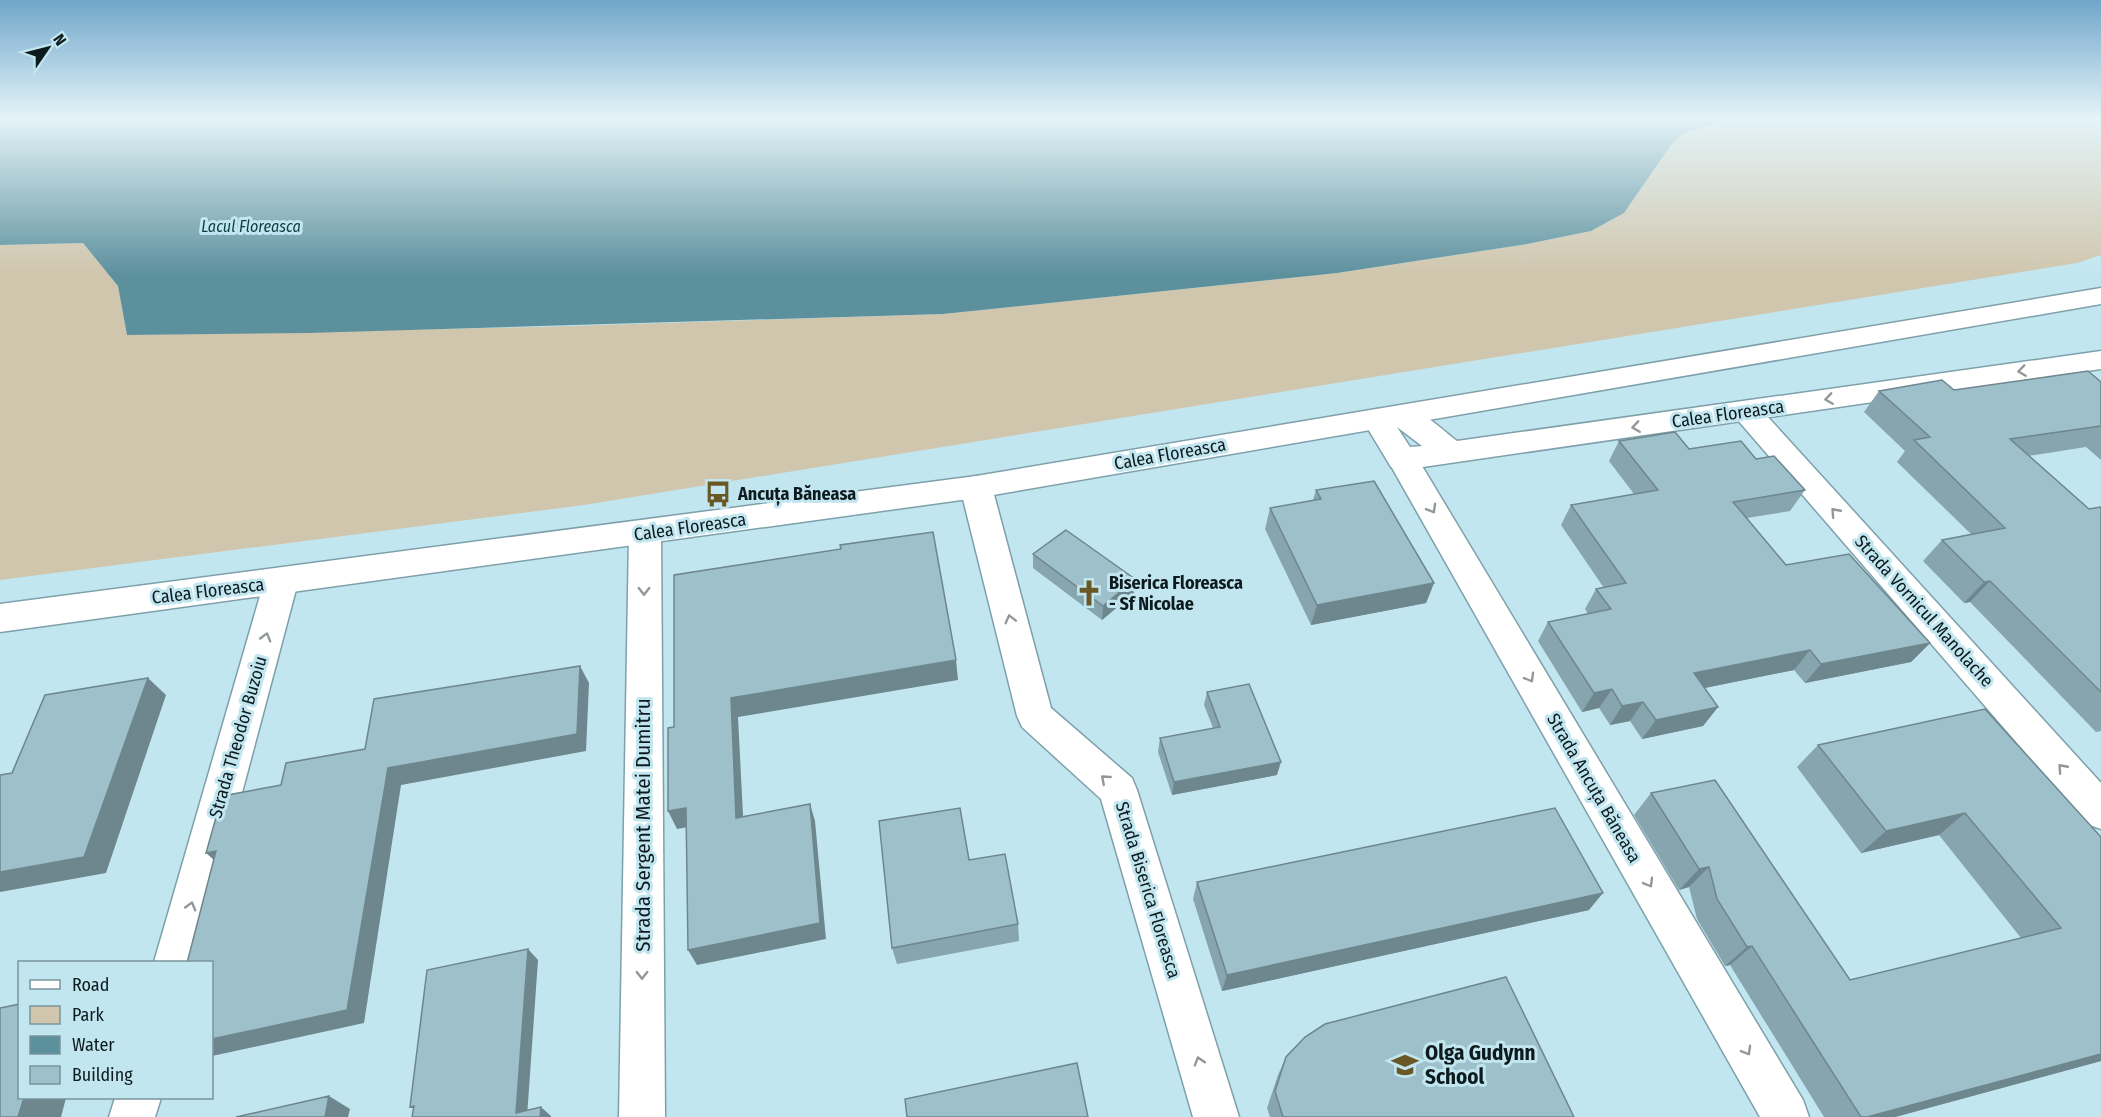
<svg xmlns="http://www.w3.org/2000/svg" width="2101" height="1117" font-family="'Fira Sans Condensed',sans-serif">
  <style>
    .green { fill: #d0c6ad }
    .water { fill: #5d909d }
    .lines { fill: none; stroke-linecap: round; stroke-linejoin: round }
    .minor-casing { stroke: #7ea0aa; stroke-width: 3 }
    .tertiary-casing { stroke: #7ea0aa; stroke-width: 3 }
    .secondary-casing { stroke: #7ea0aa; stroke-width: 3 }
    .minor { fill: #fff; fill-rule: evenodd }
    .tertiary { fill: #fff; fill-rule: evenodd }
    .secondary { fill: #fff; fill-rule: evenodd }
    .wall { fill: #87a5ae }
    .shaded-wall { fill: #6e868d }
    .building { fill: #9dc0ca; stroke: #6e868d; stroke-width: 1.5 }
    .oneway { stroke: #92989a }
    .labels { text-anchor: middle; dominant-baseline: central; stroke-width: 6; stroke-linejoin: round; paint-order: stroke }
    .far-water-label { font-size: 16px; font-style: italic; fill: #0c3c47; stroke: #c2e6f0 }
    .street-label { font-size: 18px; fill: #0d1b1e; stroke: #c2e6f0 }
    .poi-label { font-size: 18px; font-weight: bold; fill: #0d1b1e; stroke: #c2e6f0; text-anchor: start }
    .near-street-label { font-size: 21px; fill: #0d1b1e; stroke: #c2e6f0 }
    .near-poi-label { font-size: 21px; font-weight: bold; fill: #0d1b1e; stroke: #c2e6f0; text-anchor: start }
  </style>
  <rect width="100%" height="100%" fill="#c2e6f0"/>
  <path class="green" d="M1732,118H2101V255L2077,263L584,505L0,580V245L83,243L118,286L127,335L539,327L943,314L1337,273L1527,244L1591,231L1624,213L1671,145L1684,133Z"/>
  <path class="water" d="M0,118H1732L1684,133L1671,145L1624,213L1591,231L1527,244L1337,273L943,314L308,333L127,335L118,286L83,243L0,245Z"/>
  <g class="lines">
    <g class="minor-casing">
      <path id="minor" d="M1746,401L1756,404L2101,783V829L2087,824L1736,418L1731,411L1736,404Z
        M1402,448L1413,451L1803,1100L1809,1117H1760L1387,459L1391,451Z
        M976,476L987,479L992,487L1051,708L1132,778L1137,790L1239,1117H1193L1101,799L1022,727L1017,716L960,487L965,479Z
        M645,521L656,525L661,533L665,1117H619L629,533L634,525Z
        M281,569L293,573L298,582L197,962H154L264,582L269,573Z
        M115,1098H161L155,1117H109Z"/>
    </g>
    <g class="tertiary-casing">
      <path id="tertiary" d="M2101,351V369L1402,470L1391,467L1362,419L1367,412L1377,409L1388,413L1391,408C1415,401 1438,427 1457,441ZM1397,427L1422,446L1410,447Z"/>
    </g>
    <g class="secondary-casing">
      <path id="secondary" d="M2101,288V304L976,498L0,632V604L976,476Z"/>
    </g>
    <use href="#minor" class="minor"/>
    <use href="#tertiary" class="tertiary"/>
    <use href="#secondary" class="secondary"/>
  </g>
  <path class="wall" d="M2101,382V460L2086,447L2028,456L2089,509L2101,507V731L2096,732L1970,602L1964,603L1923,561L1942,540L1971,534L1897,462L1905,451L1864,412L1879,391L1954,390Z
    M1619,441L1689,449L1756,459L1805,490L1790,511L1747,518L1786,565L1930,643L1911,662L1805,683L1794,670L1704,688L1718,707L1703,726L1642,739L1630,721L1610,725L1599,708L1582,712L1538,641L1548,622L1588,614L1585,609L1596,589L1604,588L1561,525L1571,505L1634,494L1609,461Z
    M1316,490L1434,583L1426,603L1311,625L1265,529L1270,508L1313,500Z
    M1033,554L1135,579L1134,593L1102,620L1033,568Z
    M1207,692L1277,775L1172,795L1158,752L1160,738L1213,728L1204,705Z
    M1818,745L2101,837V1061L1895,1117H1824L1730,965L1725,966L1697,919L1689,887L1679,890L1634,815L1651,793L1850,980L2021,938L1939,835L1861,853L1797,767Z
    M969,860L1018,924L1019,941L897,964L892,948Z
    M1197,882L1589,910L1222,991L1193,899Z
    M1286,1057L1574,1117H1270L1267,1108L1278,1075Z"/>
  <path class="shaded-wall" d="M1135,579L1134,593L1102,620L1103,606Z
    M1990,581L1970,602L1964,603L1984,582Z
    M1434,583L1426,603L1311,625L1317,605Z
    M1930,643L1911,662L1805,683L1821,664Z
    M1810,650L1794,670L1680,693L1694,673Z
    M956,660L958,680L738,717L744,835L736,818L731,698Z
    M580,666L589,683L586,751L401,785L364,1023L212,1056V1039L388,768Z
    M148,678L166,695L106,873L0,892V872Z
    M1612,689L1599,708L1582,712L1594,693Z
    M1643,702L1630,721L1610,725L1622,706Z
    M1718,707L1703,726L1642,739L1656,720Z
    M1281,762L1277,775L1172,795L1174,782Z
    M810,804L815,821L826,939L697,965L688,950Z
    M686,808L694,826L677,829L668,811Z
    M1965,813L1939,835L1861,853L1886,831Z
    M216,851L224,869L206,853Z
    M1709,867L1689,887L1679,890L1699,869Z
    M1603,893L1589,910L1222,991L1227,975Z
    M1752,946L1730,965L1725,966L1747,947Z
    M528,949L538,960L527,1117L516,1113Z
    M2101,1054V1061L1895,1117H1867Z
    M329,1096L350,1109L348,1117H325Z
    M24,1098H66L61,1117H18Z
    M541,1107L551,1116V1117H540Z"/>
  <path class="building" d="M2088,371L2101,382V426L2010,439L2089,509L2101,507V692L1990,581L1984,582L1942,540L2005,528L1914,440L1930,437L1879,391L1942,380L1954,390Z
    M1675,432L1689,449L1741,441L1756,459L1774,456L1805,490L1733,502L1786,565L1849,554L1930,643L1821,664L1810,650L1694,673L1718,707L1656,720L1643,702L1622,706L1612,689L1594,693L1548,622L1611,609L1596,589L1626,583L1571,505L1658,490L1619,441Z
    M1374,481L1434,583L1317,605L1270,508L1321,499L1316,490Z
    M1066,530L1135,579L1103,606L1033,554Z
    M933,532L956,660L731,698L736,818L810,804L820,923L688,950L686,808L668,811V728L674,727V575L841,549L840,545Z
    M580,666L577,734L388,768L347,1010L212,1039V963H187L216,851L206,853L222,796L281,785L286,763L365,749L374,699Z
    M148,678L84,857L0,872V775L12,773L45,695Z
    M1249,684L1281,762L1174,782L1160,738L1220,727L1207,692Z
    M1985,709L2101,837V1054L1867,1117H1861L1752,946L1747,947L1717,899L1709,867L1699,869L1651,793L1715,780L1850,980L2061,928L1965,813L1886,831L1818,745Z
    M960,808L969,860L1005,854L1018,924L892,948L879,821Z
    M1555,808L1603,893L1227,975L1197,882Z
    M528,949L516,1113L541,1107L540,1117H412L414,1106L410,1107L427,970Z
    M1506,977L1574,1117H1283L1275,1091L1286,1057L1305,1037L1325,1024Z
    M20,1004V1098H24L18,1117H0V1008Z
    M1077,1063L1088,1117H907L905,1099Z
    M329,1096L325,1117H236Z"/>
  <defs><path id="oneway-chevron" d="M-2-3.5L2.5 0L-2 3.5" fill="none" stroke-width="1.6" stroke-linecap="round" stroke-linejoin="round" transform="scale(1.5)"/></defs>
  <g class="oneway">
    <use href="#oneway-chevron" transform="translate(2022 371) rotate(172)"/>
    <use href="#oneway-chevron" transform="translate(1829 399) rotate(172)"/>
    <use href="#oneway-chevron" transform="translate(1636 427) rotate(172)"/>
    <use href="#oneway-chevron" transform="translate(1432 509) rotate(60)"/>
    <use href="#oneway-chevron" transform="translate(1835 512) rotate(-132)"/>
    <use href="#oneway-chevron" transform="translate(644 591) rotate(90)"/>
    <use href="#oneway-chevron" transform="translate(1010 619) rotate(-104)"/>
    <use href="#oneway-chevron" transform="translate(266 637) rotate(-74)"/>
    <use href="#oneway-chevron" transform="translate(1530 678) rotate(60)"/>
    <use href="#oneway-chevron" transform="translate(2062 768) rotate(-132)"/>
    <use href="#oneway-chevron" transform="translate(1105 779) rotate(-139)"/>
    <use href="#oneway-chevron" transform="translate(1649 883) rotate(60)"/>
    <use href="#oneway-chevron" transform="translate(191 906) rotate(-74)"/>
    <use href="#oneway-chevron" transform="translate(642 975) rotate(90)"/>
    <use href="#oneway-chevron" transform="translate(1747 1051) rotate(60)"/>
    <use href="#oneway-chevron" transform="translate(1199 1061) rotate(-107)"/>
  </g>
  <linearGradient id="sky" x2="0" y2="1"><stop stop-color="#70a6ca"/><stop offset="0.43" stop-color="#e4f4f8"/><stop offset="1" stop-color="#e4f4f8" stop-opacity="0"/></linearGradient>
  <rect width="2101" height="275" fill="url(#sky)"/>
  <defs>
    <g id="bus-bare" transform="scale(2.07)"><path d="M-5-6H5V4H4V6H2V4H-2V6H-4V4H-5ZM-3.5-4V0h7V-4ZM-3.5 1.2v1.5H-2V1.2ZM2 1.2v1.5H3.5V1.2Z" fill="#695725" stroke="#c2e6f0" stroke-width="2.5" paint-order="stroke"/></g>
    <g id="church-bare" transform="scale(2.07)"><path d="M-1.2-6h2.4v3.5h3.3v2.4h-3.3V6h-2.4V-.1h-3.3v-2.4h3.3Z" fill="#695725" stroke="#c2e6f0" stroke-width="2.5" paint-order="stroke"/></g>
    <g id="school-bare" transform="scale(2.07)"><path d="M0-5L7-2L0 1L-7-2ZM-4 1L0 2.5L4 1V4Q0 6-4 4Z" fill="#695725" stroke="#c2e6f0" stroke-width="2.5" paint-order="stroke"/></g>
  </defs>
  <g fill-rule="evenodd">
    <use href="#bus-bare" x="718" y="494"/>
    <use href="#church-bare" x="1089" y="593"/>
    <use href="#school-bare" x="1405" y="1065"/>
  </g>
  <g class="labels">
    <g class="far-water-label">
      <text x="251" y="226">Lacul Floreasca</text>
    </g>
    <g class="street-label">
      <text transform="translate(1728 414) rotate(-8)">Calea Floreasca</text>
      <text transform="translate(1170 454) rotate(-10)">Calea Floreasca</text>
      <text transform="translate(690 527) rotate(-8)">Calea Floreasca</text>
      <text transform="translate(208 591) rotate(-7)">Calea Floreasca</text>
      <text transform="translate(1924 611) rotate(48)">Strada Vornicul Manolache</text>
      <text transform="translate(238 737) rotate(-74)">Strada Theodor Buzoiu</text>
      <text transform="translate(1594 788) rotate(60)">Strada Ancuța Băneasa</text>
      <text transform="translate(1148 890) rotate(73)">Strada Biserica Floreasca</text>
    </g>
    <g class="poi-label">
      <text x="738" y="494">Ancuța Băneasa</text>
      <text x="1109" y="583">Biserica Floreasca<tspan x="1109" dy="21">- Sf Nicolae</tspan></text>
    </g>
    <g class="near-street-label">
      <text transform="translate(643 825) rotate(-90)">Strada Sergent Matei Dumitru</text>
    </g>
    <g class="near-poi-label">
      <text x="1425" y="1053">Olga Gudynn<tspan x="1425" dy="24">School</tspan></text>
    </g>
  </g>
  <rect x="18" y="961" width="195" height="138" fill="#c2e6f0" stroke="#7a959c" stroke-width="1.5"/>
  <rect x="30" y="980" width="30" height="9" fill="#ffffff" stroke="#7a959c" stroke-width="1.5"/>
  <text x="72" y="991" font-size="18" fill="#0d1b1e">Road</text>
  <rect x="30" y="1006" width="30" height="18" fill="#d0c6ad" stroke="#7a959c" stroke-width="1.5"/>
  <text x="72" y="1021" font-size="18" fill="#0d1b1e">Park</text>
  <rect x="30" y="1036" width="30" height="18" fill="#5d909d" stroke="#7a959c" stroke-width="1.5"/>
  <text x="72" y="1051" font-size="18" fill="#0d1b1e">Water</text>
  <rect x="30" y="1066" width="30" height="18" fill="#9dc0ca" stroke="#7a959c" stroke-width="1.5"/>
  <text x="72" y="1081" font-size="18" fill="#0d1b1e">Building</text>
  <g transform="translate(48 48) rotate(55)" stroke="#c2e6f0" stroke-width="4.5" paint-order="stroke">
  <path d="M0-4.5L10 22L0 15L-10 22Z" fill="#0d1b1e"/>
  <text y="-9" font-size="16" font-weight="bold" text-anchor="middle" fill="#0d1b1e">N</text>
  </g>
</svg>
